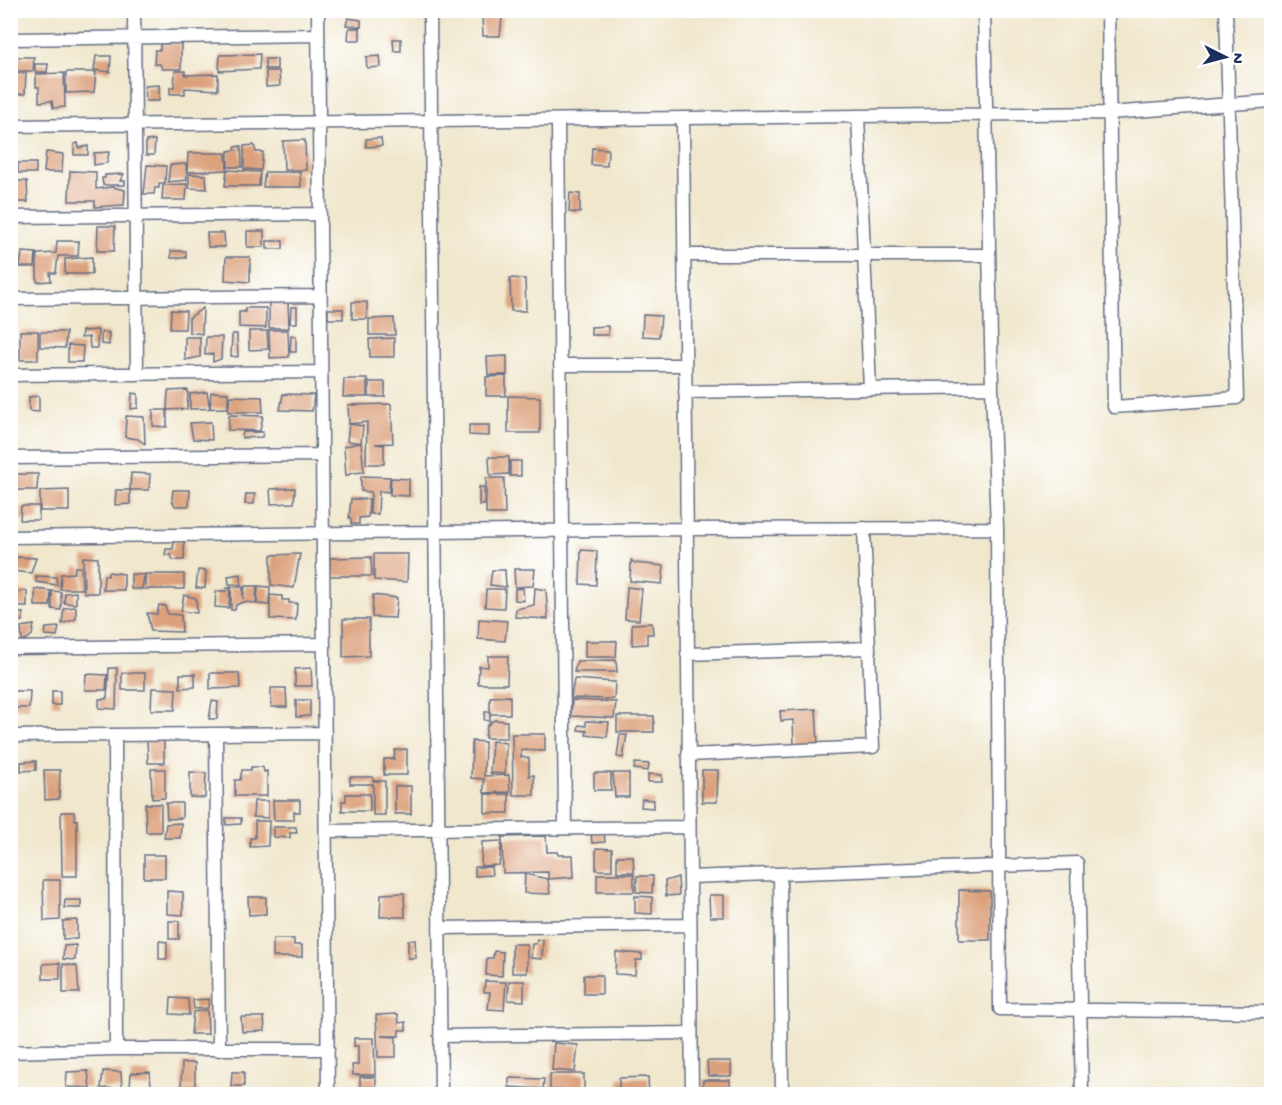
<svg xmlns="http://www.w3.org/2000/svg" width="1282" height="1105" font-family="'Gochi Hand',sans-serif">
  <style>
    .building { fill: #dca07c }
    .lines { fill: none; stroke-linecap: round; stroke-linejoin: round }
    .street-casing { stroke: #666f85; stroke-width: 15 }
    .street { stroke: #fff; stroke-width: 12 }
  </style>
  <rect width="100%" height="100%" fill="#fff"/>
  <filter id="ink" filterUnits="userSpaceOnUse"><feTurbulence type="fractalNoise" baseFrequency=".0167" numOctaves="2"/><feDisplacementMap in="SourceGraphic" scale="12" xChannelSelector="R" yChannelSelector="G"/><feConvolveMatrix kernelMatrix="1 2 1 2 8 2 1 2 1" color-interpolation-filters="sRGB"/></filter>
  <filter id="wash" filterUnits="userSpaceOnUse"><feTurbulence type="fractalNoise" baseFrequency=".008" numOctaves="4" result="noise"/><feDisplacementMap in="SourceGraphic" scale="24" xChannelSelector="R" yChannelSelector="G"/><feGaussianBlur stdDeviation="1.35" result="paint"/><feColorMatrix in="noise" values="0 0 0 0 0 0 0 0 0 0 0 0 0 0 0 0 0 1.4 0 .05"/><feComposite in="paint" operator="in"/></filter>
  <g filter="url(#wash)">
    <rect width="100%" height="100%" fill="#f0e7cd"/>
    <g id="blocks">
      <path class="building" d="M482,17H502L500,36H483Z
        M348,18L361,20V27L346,25Z
        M349,28H360V40H348Z
        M393,39H401V51H394Z
        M181,43V69H162L160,64H154L155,50H160V44Z
        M260,54L259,69L219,71L220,55Z
        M96,56H111L110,72L94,70Z
        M380,56L381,67L367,68L366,57Z
        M16,57H34L33,71H15Z
        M265,59H277V69H265Z
        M35,64H48L47,72H35Z
        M175,71H185V75L218,74V90L185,88V94H170V87H174Z
        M266,71H279L280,86L266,87Z
        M66,72H96L94,92L66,93Z
        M10,73H26L25,94H16L17,99H10Z
        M64,73L65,107L53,108L52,101L39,102V87H36V74Z
        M159,85V101H146L145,86Z
        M381,138L382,146L366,147V139Z
        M155,140L154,155H146V141Z
        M305,140L306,170H284L283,141Z
        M78,143L79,148L88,146V155H74V144Z
        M254,145L256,152H263L261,170L244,169V146Z
        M241,146L242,167H228V151L235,150V147Z
        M592,148L608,149L607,166L591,165Z
        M46,152L63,154L62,172H44Z
        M109,152L107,163L94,165V153Z
        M188,153H226L227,170L187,172Z
        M18,163H36V173H18Z
        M186,164L187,180L168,182L170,165Z
        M147,165L166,166L165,183H159V188H155L154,194H144Z
        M227,170L260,172L259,186H225Z
        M70,171L96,172V189L112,187L125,190L124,205L95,207V201H69Z
        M265,172H300L301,187H263Z
        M124,174L120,181H125V185H103L102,178H105V175Z
        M189,174L206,175L207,189L189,188Z
        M10,181H27L28,202H10Z
        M187,184L186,200H162L163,185Z
        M570,193L580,194V213L569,212Z
        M98,226H115L114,251H97Z
        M247,231H264V247H247Z
        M207,233H224L225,247H208Z
        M57,241H79L78,256H58L56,273H50L51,281L37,282V254L56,253Z
        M267,241H283V249H267Z
        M171,251H186V258H171Z
        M22,252L36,253L35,267H20Z
        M92,257V274H65V259Z
        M226,257H250V282L225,280Z
        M510,278L525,279L526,311H511Z
        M269,301H288L289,328H269Z
        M352,302H367V319H352Z
        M291,307H297V323H290Z
        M203,308L202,334L189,332V318Z
        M245,308H266V328L239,327V312H245Z
        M328,309H343V319H328Z
        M171,310L186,311L185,329H170Z
        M643,315L661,316L659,337L642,336Z
        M394,318L395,335H369V319Z
        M608,326V335H591V327Z
        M98,330L97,348H90L89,337L81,338L82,331Z
        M269,330H288L289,357L270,358Z
        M20,331H38V360H20Z
        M249,331H267L268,349L249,350Z
        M40,332H66L65,348L40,347Z
        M101,332L109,333V345L101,344Z
        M232,334H237L238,357L231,356Z
        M291,335L296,336V352H290Z
        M185,337H200V357L185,360Z
        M206,337H222L221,359L213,362V354L205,355Z
        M394,338V357H370L369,339Z
        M68,345L83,346L82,362H68Z
        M507,356V375H488L487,357Z
        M506,376V396H486V377Z
        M344,379H367V397H343Z
        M369,382H385V397H369Z
        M188,390L187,409L167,410V427L153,426V410H167L168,391Z
        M207,392L210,408L211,392L228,393V408L190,409V394Z
        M132,393L138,394V408L131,409Z
        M283,394L314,395L312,411L280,410Z
        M39,396V412L29,411V397Z
        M230,396L262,397L263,412H228Z
        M508,396L540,397V433H508Z
        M391,404L393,443L375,444L384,445V464H366L367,422L349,424L348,405Z
        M229,415L263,416L260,431L228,430Z
        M126,416L144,417L145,444L138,439L125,437Z
        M211,422L212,440L193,439L190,423Z
        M349,424L363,426L361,443L347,441Z
        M469,425H489V436L469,435Z
        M243,432H263L262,437L242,438Z
        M361,443L364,472L352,473L346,476L344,446Z
        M489,457H509V474L490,475Z
        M510,461H521V476H510Z
        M131,473L150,474L149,490H130V504L115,505L116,490H130Z
        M11,474H38L37,490H11Z
        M361,476L390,477L389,492L379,491L378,514H370L371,492L361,491Z
        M391,478L409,479V496L390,495Z
        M486,478H504L505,514H486Z
        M479,487H484V505H479Z
        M295,488L294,503L271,504L270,489Z
        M69,490V511H40V491Z
        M173,490H190L189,506H175L172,500Z
        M246,494H255L254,504H245Z
        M351,499H369L368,517L359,518V524H351V518H349Z
        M21,506H39V520H20Z
        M174,541H184V560H173L171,555H165L166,549H173Z
        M581,550L597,551L596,585L580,584Z
        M300,554L294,588L271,585V555Z
        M374,554H408L407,582L374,580Z
        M16,557L36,558L31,573L10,571V566Z
        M83,557L98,558V593H84Z
        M371,557L372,576H329L330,558Z
        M631,560L635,563L664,566L662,584L630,581Z
        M75,567H81L82,589H60L61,574L74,573Z
        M514,569H535L533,586L515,587Z
        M198,570L206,571L205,588H196Z
        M492,570H505L506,587L490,585Z
        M108,572L124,574V590H103L104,575L108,576Z
        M131,574L144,575L142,589H131Z
        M145,574H184V589H145Z
        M241,574V585L229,584L228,576Z
        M36,576L56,577L57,585L36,582Z
        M245,586H257L256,603L243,602L236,605L235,610H231V587H243V599Z
        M258,586L270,587L269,605L257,604Z
        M627,587L642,589L639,620L625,619Z
        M227,588H230L229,608L215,607L216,591H226Z
        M523,588L524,601L515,600V589Z
        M535,588L546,590L548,619L515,617L516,609L534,605Z
        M35,589L51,591L50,606H35Z
        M486,589H505L504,608L485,607Z
        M27,591V607H10L11,592Z
        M52,591L61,592V610L52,609Z
        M76,592V604L64,603L65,593Z
        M184,595L196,598L197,613L181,611Z
        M270,595L282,596V600H289V603H297L296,620L270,619Z
        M373,595L397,598L395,618L372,617Z
        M159,605L165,606L168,614L181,615L182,632L151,631L147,613L157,614Z
        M76,607V619L62,624L64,608Z
        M10,612L23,613V621L10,620Z
        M343,619H369V656L343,657Z
        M479,619L507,621L505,641L478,639Z
        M652,623L653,634H647V644L632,645V624Z
        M34,625L32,635L22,643L21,627Z
        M59,627L57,636L45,635L46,628Z
        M585,641H617L616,657H585Z
        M488,656H508L507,684H478L479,666L488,667Z
        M616,660L617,672H574L577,661Z
        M109,668H117L116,709L99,708V699H107Z
        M311,668L312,686H295V669Z
        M122,673H145V690H122Z
        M210,673H239L240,688L210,689Z
        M86,674L107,675L106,690H85Z
        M180,674H195V687L180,688Z
        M574,679L615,682L614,699L571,698Z
        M152,688L176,689L175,710H151Z
        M271,688H286L287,707H271Z
        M11,691H30L29,708H11Z
        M52,691H60V705H52Z
        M510,696V714H490V721L484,720L485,712H490V697Z
        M296,700H310V716L296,717Z
        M572,700L616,702L614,718L571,716Z
        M212,701L218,702L217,719H209Z
        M816,709L818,744L794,746L793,720L781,721L780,711Z
        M617,716H654V732H617Z
        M494,720L507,721V738H485L487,726Z
        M586,721L609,722L607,737L586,735L587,731L578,730L579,725L586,726Z
        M512,734H545V751L521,750V757L529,758V776L534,775V795H513Z
        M620,735H627L623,758L617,757Z
        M147,739H164V763H148Z
        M472,741L485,742L484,776L509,775L510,792L484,793V779L471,778Z
        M492,741L506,743L505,774L490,773Z
        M407,749V775H384V759H394L395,750Z
        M36,761V770L21,771V762Z
        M635,763L649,764L648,771L634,769Z
        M251,767H263L264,772L267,771V796H235V780H240L242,770H251Z
        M151,769H165V798L152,799Z
        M44,770H60L59,799L45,800Z
        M702,770H718L717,802H702Z
        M190,772L206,773L205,798L190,797Z
        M594,773H611V790H594Z
        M613,773H629V797H615Z
        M648,774L662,775V782H648Z
        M350,777H373V781H385V815H373V784H350Z
        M395,786H411V814H395Z
        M346,794H370V811H342V801H346Z
        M485,794H509V813H485Z
        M642,799L654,800L653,808L641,807Z
        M273,800H300V812H294V820H274Z
        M254,801H268V818L253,817Z
        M166,803H182V818L167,819Z
        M145,804H161V832H146Z
        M61,812H74L75,820H77V876H62Z
        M226,818H241V824L226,825Z
        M255,821H269L268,846L250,847V838H255Z
        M181,823L180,838H164L166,824Z
        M273,827H296L297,833H290V838L273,837Z
        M591,832H604L605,842L592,843Z
        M546,836L547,852H557L558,855H573L574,877L548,879V872L503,873L502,837Z
        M502,841L499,865L481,866L482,842Z
        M596,848L612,849V870H596Z
        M144,855H165V878H144Z
        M617,856H633L634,872H617Z
        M475,867H491L492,875L475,876Z
        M525,874L548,879L550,894L524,893Z
        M597,874H634V892H597Z
        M637,876H653L652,893L636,892Z
        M678,877L679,895L666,896L665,881Z
        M43,880H60V920L44,921Z
        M959,890L990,891V940H959Z
        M167,891L183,892V915L167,914Z
        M404,893L405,917H380L381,894Z
        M709,895H724V917H710Z
        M635,896L652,897V914L635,913Z
        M248,897H266V914L249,915Z
        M65,900H81V908H64Z
        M77,920V939H63V921Z
        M169,921H179V939H169Z
        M273,939H294V945H302V957H273Z
        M408,940H415L416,958H408Z
        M537,940H543L542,959L531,958L532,944H536Z
        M159,941L167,942V959H159Z
        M512,944H527V973H512Z
        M76,945L75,960L63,959L64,946Z
        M494,951L503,952L502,976L486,975L487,958H493Z
        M616,952L642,954V960H636L635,975L615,974Z
        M60,963V979H43V964Z
        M63,964L77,966L79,993H63Z
        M584,975H602V994H584Z
        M485,981L506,982L504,1010L488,1009L490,992H484Z
        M509,981H524V1001L508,1000Z
        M171,998L188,999L189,1015L170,1014Z
        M209,999L208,1008L194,1009L193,1000Z
        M207,1010L208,1034H191L193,1012Z
        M398,1014L399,1023L406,1022V1030H399V1036H381L396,1037V1057H378L376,1015Z
        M241,1017H264L265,1031L242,1032Z
        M354,1038H374L375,1075H353L352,1065H358V1046H354Z
        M554,1043L578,1045L575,1072L552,1070Z
        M707,1061H731V1076H708Z
        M182,1063H195V1087H181Z
        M88,1071L90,1088L66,1087L67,1072Z
        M103,1071L121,1072L122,1089L101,1088Z
        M150,1072L151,1088L130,1087L131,1073Z
        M232,1072H244V1086H231Z
        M550,1074H584V1090H550Z
        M360,1077H376V1087H360Z
        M648,1077L649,1094H619V1078Z
        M509,1078L544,1079L543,1089L509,1087Z
        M703,1080H730V1094H703Z
        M198,1088V1094H183L182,1089Z"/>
    </g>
  </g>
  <g filter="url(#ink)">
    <use href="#blocks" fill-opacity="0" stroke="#666f85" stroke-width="1.5"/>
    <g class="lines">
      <g class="street-casing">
        <path id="street" d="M134,10L137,374
          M318,10L328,1094
          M430,10L441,1094
          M984,10L992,387L997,528L1000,1009L1272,1012
          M1108,10L1114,407L1237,398L1226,10
          M10,39L318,35
          M858,116L870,389
          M683,118L692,1094
          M558,120L565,828
          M10,126L1109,113L1272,101
          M10,217L319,214
          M684,255H989
          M10,299L320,296
          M560,365H685
          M10,375L321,372
          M685,392L992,387
          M10,458L322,455
          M10,537L686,529L997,528
          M10,648L324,644
          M687,654L869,648
          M216,734L219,1050
          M115,735L116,1049
          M10,736L325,733
          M688,755L873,747L864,528
          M326,831L689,827
          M780,874L782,1094
          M690,877L1077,863L1082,1094
          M439,928L690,925
          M440,1036L691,1033
          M10,1052L116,1049H328"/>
      </g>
      <use href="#street" class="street"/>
    </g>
  </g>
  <rect width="1282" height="1105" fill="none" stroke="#fff" stroke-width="36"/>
  <g transform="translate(1225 57) rotate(96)" stroke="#ffffff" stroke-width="4.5" paint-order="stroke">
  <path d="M0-4.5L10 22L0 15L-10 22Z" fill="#1b2f5e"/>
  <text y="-9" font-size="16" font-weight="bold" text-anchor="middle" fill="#1b2f5e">N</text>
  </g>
</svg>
